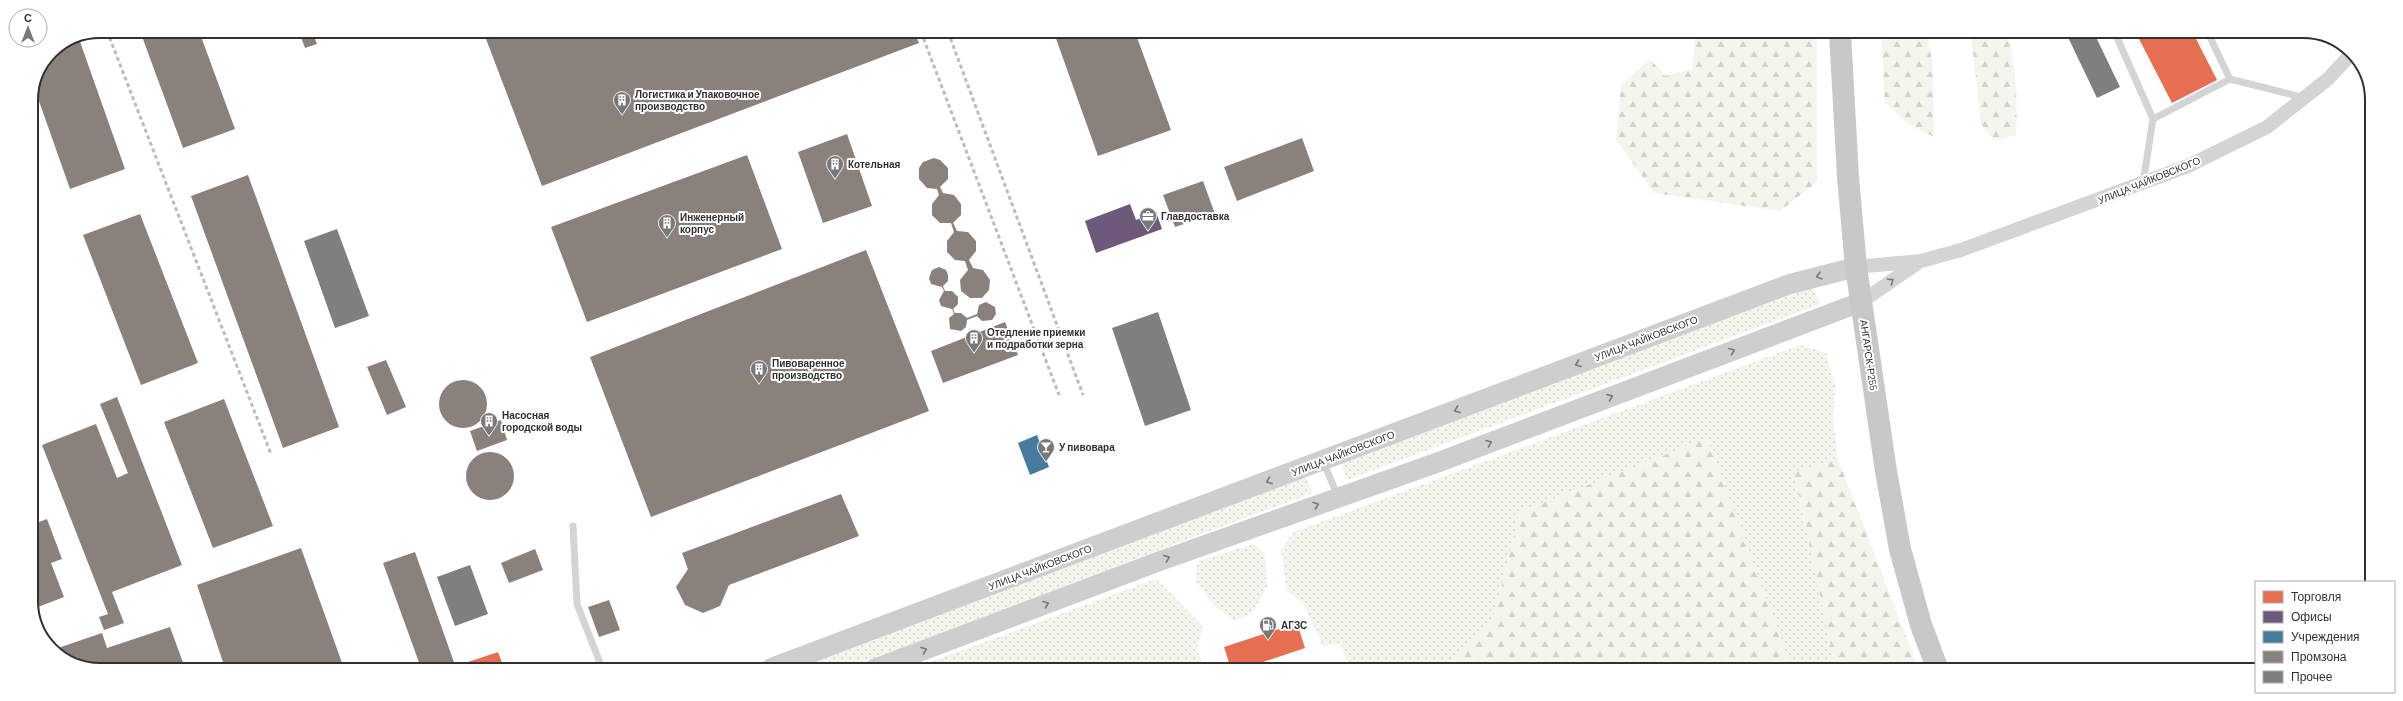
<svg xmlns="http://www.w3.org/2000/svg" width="2403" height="701" font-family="Barlow,sans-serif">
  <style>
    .grass { fill: url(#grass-dots) }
    .forest { fill: url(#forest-firs) }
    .shops { fill: #e76f51 }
    .offices { fill: #6d597a }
    .public { fill: #457b9d }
    .industry { fill: #8a817c }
    .building { fill: #7f7f7f }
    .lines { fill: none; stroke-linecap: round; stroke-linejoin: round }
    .service { stroke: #d4d4d4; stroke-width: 7 }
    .minor { stroke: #d4d4d4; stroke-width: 14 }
    .secondary { stroke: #cecece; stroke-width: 20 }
    .primary { stroke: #c8c8c8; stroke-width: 22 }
    .rail { stroke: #bcbcbc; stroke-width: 3; stroke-dasharray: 4 3; stroke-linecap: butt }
    .oneway { stroke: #777 }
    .oneway2 { stroke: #7a7a7a }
    .labels { text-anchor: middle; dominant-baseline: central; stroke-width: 4; stroke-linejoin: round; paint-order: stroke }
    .poi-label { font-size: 10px; font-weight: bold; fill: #303030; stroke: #fff; text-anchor: start }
    .street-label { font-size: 10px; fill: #303030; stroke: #fff }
    .rim { fill: none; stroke: #303030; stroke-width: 2 }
  </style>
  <defs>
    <pattern id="grass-dots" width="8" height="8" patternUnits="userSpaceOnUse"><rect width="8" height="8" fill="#f2f6ec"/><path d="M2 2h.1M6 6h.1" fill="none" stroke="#d0d3cb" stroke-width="1.8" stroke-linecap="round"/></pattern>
    <pattern id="forest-firs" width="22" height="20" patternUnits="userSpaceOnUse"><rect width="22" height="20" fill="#f2f6ec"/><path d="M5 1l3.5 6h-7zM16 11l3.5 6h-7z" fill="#d0d3cb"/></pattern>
  </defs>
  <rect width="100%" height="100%" fill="#fff"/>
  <path class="grass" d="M1812,287L1820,304L1347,480L1341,462Z
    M1800,345L1826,353L1835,386L1833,422L1838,459L1794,473L1836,670L1792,669L1707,438L1520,512L1493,620L1445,669H1351L1341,644L1323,646L1303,603L1287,591L1281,550L1294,532Z
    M1305,476L1313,493L1188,539L851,668H792Z
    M1254,544L1265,554L1267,587L1252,613L1235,621L1215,606L1195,580L1198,561Z
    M1156,579L1203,627L1197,650L1205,669H911Z"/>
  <path class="forest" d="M1696,33H1817V182L1780,211L1654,193L1616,139L1621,85L1650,59L1665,76L1692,69Z
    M1881,33H1927L1933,67L1934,137L1907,123L1885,102Z
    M1971,33H2007C2016,67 2018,100 2016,135L1994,141L1981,124Z
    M1707,438L1792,669H1445L1493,620L1520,512Z
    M1838,459L1919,670H1836L1794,472Z"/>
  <path class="shops" d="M2136,33H2193L2217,80L2172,103Z
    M1297,623L1305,648L1242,669H1231L1224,647Z
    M498,652L504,668H467L465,663Z"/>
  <path class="offices" d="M1130,204L1136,220L1156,212L1162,229L1096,253L1085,221Z"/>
  <path class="public" d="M1037,435L1049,467L1030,475L1018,443Z"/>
  <path class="industry" d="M140,31H199L235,129L183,148Z
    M303,31H312L317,44L305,48L299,32Z
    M483,31L914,32L919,43L542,186Z
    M1057,32H1135L1171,130L1098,156L1054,33Z
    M74,36H78L125,169L70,189L34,87L36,74L52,51Z
    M847,134L872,206L823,223L798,152Z
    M1302,138L1314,171L1237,201L1224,167Z
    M747,155L782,249L587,322L551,227Z
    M934,158L940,160L948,168V179L940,187L943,193L954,195L961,204V215L953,223L957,231L968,232L976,241V251L969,260L973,268L983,270L990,280L989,290L982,298H970L961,291L960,280L968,270L965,261L955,260L947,252V241L954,232L951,223H940L932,215V204L939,195L937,189L927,188L919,179V168L923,162Z
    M248,175L339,427L283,448L191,196Z
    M1203,181L1215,214L1175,227L1163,195Z
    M140,214L198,363L141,385L83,235Z
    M866,250L929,411L651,517L590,357Z
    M939,267L946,270L948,275V281L943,286L945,291H952L958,297V304L953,309L955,313H961L967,318L977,314L979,305L986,302L995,307L996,314L992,320L982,321L977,316L967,320L966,327L961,331L950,329L949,318L954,314L952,309L941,306L939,300L944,291L942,287L931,284L929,278L932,270Z
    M1005,322L1018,355L943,383L931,351Z
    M386,360L406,407L387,415L367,367Z
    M439 404a24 24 0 1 1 48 0a24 24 0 1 1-48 0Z
    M117,397L182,565L112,592L124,623L104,630L99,617L108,614L42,445L96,424L117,478L128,473L100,404Z
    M224,399L273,526L213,548L164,422Z
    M501,420L507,440L477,451L470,431Z
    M466 476a24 24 0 1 1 48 0a24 24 0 1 1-48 0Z
    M841,494L859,536L729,585L720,606L703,613L685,605L676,587L688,569L682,553Z
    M47,519L62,559L51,563L64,597L33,609L31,525Z
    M301,548L342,663L329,668H225L197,585Z
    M535,549L543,570L509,583L501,563Z
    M415,552L456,668H421L383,563Z
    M609,600L620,630L599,637L588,607Z
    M170,627L185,668H83L55,649L102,633L107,648Z"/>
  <path class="building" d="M2066,33H2094L2120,87L2097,98Z
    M337,229L369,316L335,328L304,241Z
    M1158,312L1191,410L1145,426L1112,328Z
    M470,565L488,614L455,626L437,577Z"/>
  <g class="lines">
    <path class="service" d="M2115,33L2153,119
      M2208,33L2230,79
      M2143,183L2153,119L2230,79L2305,98
      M1323,461L1338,497
      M573,526L577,604L602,668"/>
    <path class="minor" d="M1856,267L1921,261L1961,250L2188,166L2267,127L2328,79L2352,53
      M1861,302L1919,262"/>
    <path class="secondary" d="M771,668L1790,284L1856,267
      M874,669L1160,561L1439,462L1861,302"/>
    <path class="primary" d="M1840,33L1848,177L1856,267L1886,471L1900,549L1921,625L1938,670"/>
    <path class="rail" d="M107,31L271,454
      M921,32L1059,395
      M948,32L1083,395"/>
  </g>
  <defs><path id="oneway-chevron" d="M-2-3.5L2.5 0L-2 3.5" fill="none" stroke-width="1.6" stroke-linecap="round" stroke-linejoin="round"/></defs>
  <g class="oneway">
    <use href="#oneway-chevron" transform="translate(1819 276) rotate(165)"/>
    <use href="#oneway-chevron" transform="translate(1732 351) rotate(-21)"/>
    <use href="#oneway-chevron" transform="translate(1578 364) rotate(159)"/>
    <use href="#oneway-chevron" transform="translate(1610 397) rotate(-21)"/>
    <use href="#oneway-chevron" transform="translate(1457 410) rotate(159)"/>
    <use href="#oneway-chevron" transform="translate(1489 443) rotate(-21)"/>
    <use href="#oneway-chevron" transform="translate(1269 481) rotate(159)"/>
    <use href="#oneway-chevron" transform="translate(1316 505) rotate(-19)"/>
    <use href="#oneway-chevron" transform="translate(1167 558) rotate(-20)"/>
    <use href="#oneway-chevron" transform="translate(1046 604) rotate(-21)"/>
    <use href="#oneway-chevron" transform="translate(924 650) rotate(-21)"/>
  </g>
  <use class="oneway2" href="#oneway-chevron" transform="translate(1891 281) rotate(-34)"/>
  <defs>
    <g id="building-pin" transform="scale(0.9)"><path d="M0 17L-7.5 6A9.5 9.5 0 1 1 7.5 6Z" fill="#787878" stroke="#fff"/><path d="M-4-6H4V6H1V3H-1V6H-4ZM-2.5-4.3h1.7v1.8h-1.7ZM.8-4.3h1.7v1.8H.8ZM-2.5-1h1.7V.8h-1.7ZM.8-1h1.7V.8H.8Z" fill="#fff"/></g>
    <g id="office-pin" transform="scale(0.9)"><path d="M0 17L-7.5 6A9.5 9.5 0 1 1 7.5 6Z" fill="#787878" stroke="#fff"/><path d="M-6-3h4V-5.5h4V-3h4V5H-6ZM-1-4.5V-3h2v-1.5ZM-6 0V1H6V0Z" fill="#fff"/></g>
    <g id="bar-pin" transform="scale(0.9)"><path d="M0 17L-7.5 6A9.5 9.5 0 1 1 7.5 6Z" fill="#787878" stroke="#fff"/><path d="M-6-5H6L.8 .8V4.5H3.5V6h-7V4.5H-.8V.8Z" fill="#fff"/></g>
    <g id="fuel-pin" transform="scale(0.9)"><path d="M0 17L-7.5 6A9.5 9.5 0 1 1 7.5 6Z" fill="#787878" stroke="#fff"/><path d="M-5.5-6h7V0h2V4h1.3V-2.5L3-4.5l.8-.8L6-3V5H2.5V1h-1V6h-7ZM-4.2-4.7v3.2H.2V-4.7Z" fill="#fff"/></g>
  </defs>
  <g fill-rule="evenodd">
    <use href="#building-pin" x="622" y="100"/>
    <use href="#building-pin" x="835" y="164"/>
    <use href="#office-pin" x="1148" y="216"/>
    <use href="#building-pin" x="667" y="223"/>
    <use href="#building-pin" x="974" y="338"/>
    <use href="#building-pin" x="759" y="369"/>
    <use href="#building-pin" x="489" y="421"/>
    <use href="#bar-pin" x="1046" y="447"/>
    <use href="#fuel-pin" x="1268" y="625"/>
  </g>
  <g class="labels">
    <g class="poi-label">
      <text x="635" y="94">Логистика и Упаковочное<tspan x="635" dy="12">производство</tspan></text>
      <text x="848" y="164">Котельная</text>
      <text x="1161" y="216">Главдоставка</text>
      <text x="680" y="217">Инженерный<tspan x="680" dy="12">корпус</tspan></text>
      <text x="987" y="332">Отедление приемки<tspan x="987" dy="12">и подработки зерна</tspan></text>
      <text x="772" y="363">Пивоваренное<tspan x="772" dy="12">производство</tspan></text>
      <text x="502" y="415">Насосная<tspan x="502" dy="12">городской воды</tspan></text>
      <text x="1059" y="447">У пивовара</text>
      <text x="1281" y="625">АГЗС</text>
    </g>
    <g class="street-label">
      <text transform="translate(2149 180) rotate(-22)">УЛИЦА ЧАЙКОВСКОГО</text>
      <text transform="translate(1646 338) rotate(-21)">УЛИЦА ЧАЙКОВСКОГО</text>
      <text transform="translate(1869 355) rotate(82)">АНГАРСК-Р255</text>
      <text transform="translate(1343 453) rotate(-21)">УЛИЦА ЧАЙКОВСКОГО</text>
      <text transform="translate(1040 567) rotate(-21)">УЛИЦА ЧАЙКОВСКОГО</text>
    </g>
  </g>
  <path d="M0 0H2403V701H0ZM100 38H2303A62 62 0 0 1 2365 100V601A62 62 0 0 1 2303 663H100A62 62 0 0 1 38 601V100A62 62 0 0 1 100 38Z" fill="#fff" fill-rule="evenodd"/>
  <path class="rim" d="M100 38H2303A62 62 0 0 1 2365 100V601A62 62 0 0 1 2303 663H100A62 62 0 0 1 38 601V100A62 62 0 0 1 100 38Z"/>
  <rect x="2255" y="581" width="140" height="112" fill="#ffffff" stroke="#acacac"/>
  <rect x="2263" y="591" width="20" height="12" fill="#e76f51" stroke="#acacac"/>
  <text x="2291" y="601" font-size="12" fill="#303030">Торговля</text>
  <rect x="2263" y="611" width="20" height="12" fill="#6d597a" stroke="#acacac"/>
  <text x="2291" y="621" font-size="12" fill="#303030">Офисы</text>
  <rect x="2263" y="631" width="20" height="12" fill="#457b9d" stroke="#acacac"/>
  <text x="2291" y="641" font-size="12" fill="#303030">Учреждения</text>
  <rect x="2263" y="651" width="20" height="12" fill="#8a817c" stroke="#acacac"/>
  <text x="2291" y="661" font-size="12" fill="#303030">Промзона</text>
  <rect x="2263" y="671" width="20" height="12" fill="#7f7f7f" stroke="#acacac"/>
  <text x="2291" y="681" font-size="12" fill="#303030">Прочее</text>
  <g transform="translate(28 28)"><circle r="19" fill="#ffffff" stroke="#acacac"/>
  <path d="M0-3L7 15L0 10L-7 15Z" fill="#787878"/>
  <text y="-6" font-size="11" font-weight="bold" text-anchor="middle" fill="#303030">С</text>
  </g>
</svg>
